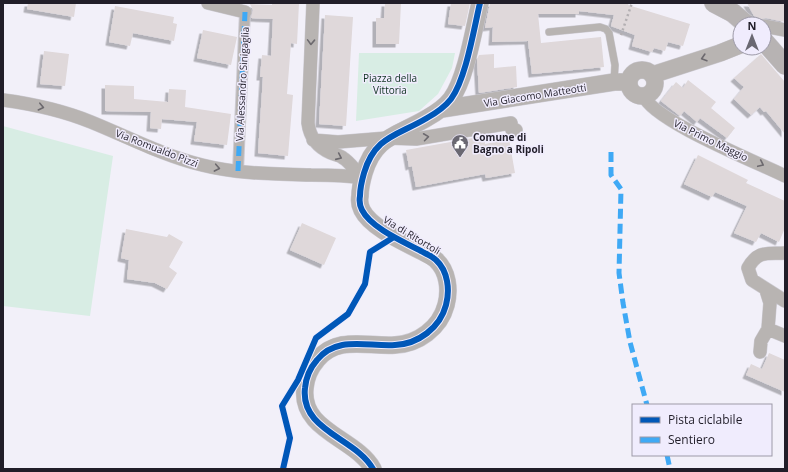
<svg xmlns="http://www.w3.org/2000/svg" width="788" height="472" font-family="'Open Sans',sans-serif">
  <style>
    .green { fill: #d8ede4 }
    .building { fill: #dfd8da; filter: url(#shadow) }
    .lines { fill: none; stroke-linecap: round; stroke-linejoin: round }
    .service-casing { stroke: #cdcbd3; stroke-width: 8 }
    .pedestrian-casing { stroke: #cdcbd3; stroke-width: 12 }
    .minor-casing { stroke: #cdcbd3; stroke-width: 14 }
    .tertiary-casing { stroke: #cdcbd3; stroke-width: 18 }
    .secondary-casing { stroke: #cdcbd3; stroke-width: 20 }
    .path { stroke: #b3afb2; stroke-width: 2.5; stroke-dasharray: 2 3; stroke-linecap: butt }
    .service { stroke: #b8b4b2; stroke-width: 7 }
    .pedestrian { stroke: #b8b4b2; stroke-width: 10 }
    .minor { stroke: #b8b4b2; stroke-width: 13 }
    .tertiary { stroke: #b8b4b2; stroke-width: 17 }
    .secondary { stroke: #b7b3b3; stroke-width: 19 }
    .quiet { stroke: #3fa9f5; stroke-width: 5; stroke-dasharray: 10 5; stroke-linecap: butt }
    .cycleway-casing { stroke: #f0ecfd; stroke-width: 8 }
    .cycleway { stroke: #0057b8; stroke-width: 6 }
    .oneway { stroke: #6c696e }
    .labels { text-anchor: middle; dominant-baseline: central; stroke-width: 3; stroke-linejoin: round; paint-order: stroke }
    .park-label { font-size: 10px; fill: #0e3220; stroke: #f0ecfd }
    .street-label { font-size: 10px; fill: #211e29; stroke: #f0ecfd }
    .poi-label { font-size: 10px; font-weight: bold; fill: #211e29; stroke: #f0ecfd; text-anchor: start }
  </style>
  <defs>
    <filter id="shadow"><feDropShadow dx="-3.5" dy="3.5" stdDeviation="0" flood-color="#0004"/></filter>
  </defs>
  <rect width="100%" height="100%" fill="#f2f0f9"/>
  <path class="green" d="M359,53H455L452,68L438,94L419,111L356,121Z
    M3,126L113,156L90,316L3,306Z"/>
  <path class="building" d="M28,3H76L74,17L27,9Z
    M272,3H299L297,44L291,43L287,94L293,95L288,156L258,153L263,77H260L262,55L271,56L273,19L251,18L253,10L250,4L272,5Z
    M385,3H401L399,44H376V18H384Z
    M451,3H470L465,26L448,24Z
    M490,3H629L628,5L690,24L683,46L668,42L665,51L654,48L652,52L632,46L635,35L611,26L614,15L579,11V14H538L541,43L601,37L604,67L532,74L528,41L492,42L493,27L485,28Z
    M747,3L785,4V22L766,18L761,19L754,16Z
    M115,6L174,17L173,23L177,24L174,41L133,33L130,46L109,42Z
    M325,15L353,17L346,126L319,124Z
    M203,30L237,37L231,65L197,58Z
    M44,51L69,54L65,86L40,84Z
    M494,54V68L516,66L517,87L479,93L477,59L479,55Z
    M761,54L785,82V134L766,111L764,112L760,107L751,115L734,99L744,87L734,78Z
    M688,80L716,102L711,108L735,128L727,138L700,118L697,122L684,111L680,116L661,101L676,82L683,88Z
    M105,85L134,86V99L168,102L169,89L186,90L185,107L231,114L227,145L194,141L197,122L162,119L161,129L150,128L151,112L105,111Z
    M484,136L485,144L509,139L515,173L486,178L485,174L416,187L412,166L409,167L406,150Z
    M698,155L748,180L746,183L785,201V228L779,242L761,233L756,242L734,233L747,206L715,192L712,197L684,184Z
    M302,223L336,238L324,265L290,250Z
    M126,229L167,237L169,234L183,242L169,267L177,273L167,289L155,283L127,279L129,260L121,258Z
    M769,353L785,360V392L746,375L751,364L762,369Z"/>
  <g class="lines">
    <g class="service-casing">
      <path id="service" d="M549,32L600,27L606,29L609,33L615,65L614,82"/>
    </g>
    <g class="pedestrian-casing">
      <path id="pedestrian" d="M238,171L245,12"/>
    </g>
    <g class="minor-casing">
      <path id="minor" d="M208,3L245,12
        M313,3L308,123C310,138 317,147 331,153C335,155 340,155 343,158C349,161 357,173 363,178
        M764,26L785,30
        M644,96C652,120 759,163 785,176
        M3,100C33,104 64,111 91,122C128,137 164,156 202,165C237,174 275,174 311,175C328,175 346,175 363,178
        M313,140L338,142L387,138L416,139L511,123L512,130H516
        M785,253C767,254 758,250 748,268L752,280L785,301
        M766,290L770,303L768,329L785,336
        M760,352L761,341L768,329"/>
    </g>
    <g class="tertiary-casing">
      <path id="tertiary" d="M629 83a13 13 0 1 1 26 0a13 13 0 1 1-26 0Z
        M652,75L720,53L740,45
        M442,109L614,82H629
        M373,469C356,438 300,431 305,388C306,377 310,368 317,360C337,335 368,347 395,345C418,344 440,328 446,305C450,290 448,271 436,260C432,256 426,254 421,251C404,242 371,228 362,210C360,206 359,201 360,196C360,188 362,180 364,173C375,136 397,136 427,118C436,113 444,108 451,99C466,79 474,28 480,3"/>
    </g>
    <g class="secondary-casing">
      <path id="secondary" d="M714,3L733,13L746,24
        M764,41L785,65"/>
    </g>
    <path class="path" d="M621,35L632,3"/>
    <use href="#service" class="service"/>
    <use href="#pedestrian" class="pedestrian"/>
    <use href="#minor" class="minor"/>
    <use href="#tertiary" class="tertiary"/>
    <use href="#secondary" class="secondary"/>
    <path class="quiet" d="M611,152V175L621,189L619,273L623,303L630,342L647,405
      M238,171L245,12
      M667,455L670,469"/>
    <g class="cycleway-casing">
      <path id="cycleway" d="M283,469L290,438L282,406L298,380L316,338L348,314L365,284L370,252L394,237
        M373,469C356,438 300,431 305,388C306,377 310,368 317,360C337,335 368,347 395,345C418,344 440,328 446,305C450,290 448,271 436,260C432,256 426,254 421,251C404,242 371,228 362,210C360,206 359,201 360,196C360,188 362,180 364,173C375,136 397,136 427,118C436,113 444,108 451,99C466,79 474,28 480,3"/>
    </g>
    <use href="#cycleway" class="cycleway"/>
  </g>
  <defs><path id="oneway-chevron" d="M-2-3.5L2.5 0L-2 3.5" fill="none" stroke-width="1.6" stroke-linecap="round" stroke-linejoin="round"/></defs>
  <g class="oneway">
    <use href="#oneway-chevron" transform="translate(311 42) rotate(92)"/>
    <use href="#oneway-chevron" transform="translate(704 58) rotate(163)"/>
    <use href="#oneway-chevron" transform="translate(41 107) rotate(13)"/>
    <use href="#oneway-chevron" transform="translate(426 137) rotate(-8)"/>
    <use href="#oneway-chevron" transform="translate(339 157) rotate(24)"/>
    <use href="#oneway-chevron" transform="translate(761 164) rotate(25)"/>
    <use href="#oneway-chevron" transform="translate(217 168) rotate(11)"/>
  </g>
  <defs>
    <g id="civic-pin" transform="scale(0.9)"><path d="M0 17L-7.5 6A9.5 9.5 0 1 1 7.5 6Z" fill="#6a6872" stroke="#f0ecfd"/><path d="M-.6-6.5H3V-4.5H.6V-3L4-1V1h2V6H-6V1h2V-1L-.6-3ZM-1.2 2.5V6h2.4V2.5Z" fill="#fff"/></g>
  </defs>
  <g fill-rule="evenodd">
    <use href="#civic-pin" x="460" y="143"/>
  </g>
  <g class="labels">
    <g class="park-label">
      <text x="390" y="78">Piazza della<tspan x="390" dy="12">Vittoria</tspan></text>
    </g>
    <g class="street-label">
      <text transform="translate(242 84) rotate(-87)">Via Alessandro Sinigaglia</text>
      <text transform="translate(535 95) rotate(-9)">Via Giacomo Matteotti</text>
      <text transform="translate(711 140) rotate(26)">Via Primo Maggio</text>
      <text transform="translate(157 148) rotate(21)">Via Romualdo Pizzi</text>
      <text transform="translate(412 235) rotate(31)">Via di Ritortoli</text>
    </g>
    <g class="poi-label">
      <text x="473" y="137">Comune di<tspan x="473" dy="12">Bagno a Ripoli</tspan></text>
    </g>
  </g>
  <rect width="788" height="472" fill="none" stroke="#211e29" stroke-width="8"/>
  <rect x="632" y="404" width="140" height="52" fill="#f0ecfd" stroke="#9d9aa8"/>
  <rect x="640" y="417" width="20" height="6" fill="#0057b8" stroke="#9d9aa8"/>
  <text x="668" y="424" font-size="12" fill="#211e29">Pista ciclabile</text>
  <rect x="640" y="437" width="20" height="6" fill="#3fa9f5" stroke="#9d9aa8"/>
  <text x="668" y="444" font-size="12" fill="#211e29">Sentiero</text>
  <g transform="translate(752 36)"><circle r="19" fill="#f0ecfd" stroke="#9d9aa8"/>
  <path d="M0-3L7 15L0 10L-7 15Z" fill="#6a6872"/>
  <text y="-6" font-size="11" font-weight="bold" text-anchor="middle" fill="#211e29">N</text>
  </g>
</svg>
